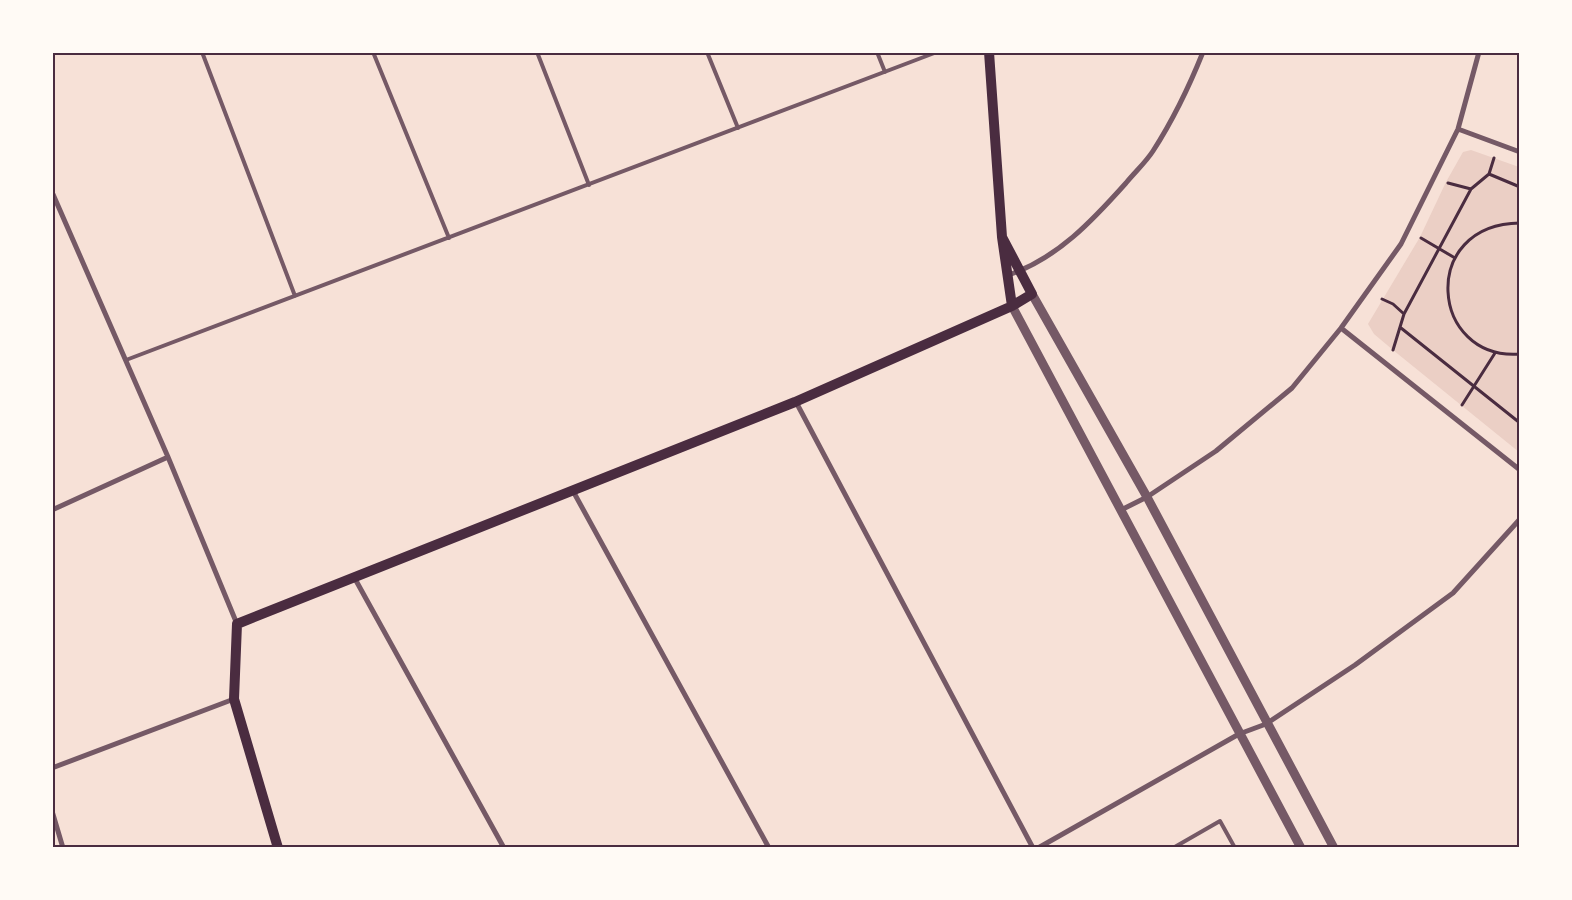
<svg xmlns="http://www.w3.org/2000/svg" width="1572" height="900" font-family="'Titillium Web',sans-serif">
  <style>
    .green { fill: #ebcfc5 }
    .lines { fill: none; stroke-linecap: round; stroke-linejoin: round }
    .path { stroke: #4a2c40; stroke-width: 3 }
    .service { stroke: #755966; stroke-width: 4 }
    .minor { stroke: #755966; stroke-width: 5 }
    .tertiary { stroke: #755966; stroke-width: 9 }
    .secondary { stroke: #4a2c40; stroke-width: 10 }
    .neatline { fill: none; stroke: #4a2c40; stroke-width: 2 }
  </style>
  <rect width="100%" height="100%" fill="#f7e1d7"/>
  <path class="green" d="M1471,150L1519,167V452L1393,350L1374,334L1368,324L1420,237L1446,182L1463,152Z"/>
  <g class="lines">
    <path class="path" d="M1489,174L1520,187
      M1448,183L1471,189L1489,174L1494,158
      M1520,223C1418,224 1430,361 1520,354
      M1421,238L1455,258
      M1382,299L1393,304L1404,314L1393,350
      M1404,314L1471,189
      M1401,328L1520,423
      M1462,405L1495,353"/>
    <path class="service" d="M202,52L295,296
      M373,52L449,238
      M537,52L589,185
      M707,52L738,128
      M877,52L885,72
      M126,360L937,52
      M1173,848L1220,821L1235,848"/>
    <path class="minor" d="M1458,129L1520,152
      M52,192L168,457L237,624
      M1008,275C1057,259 1093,220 1126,183C1135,172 1146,162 1153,151C1173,120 1189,87 1203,52
      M1341,328L1520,470
      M796,402L1033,848
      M573,491L769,848
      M52,510L168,457
      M1121,510L1147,497L1216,451L1292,388L1341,328L1401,244L1458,129L1479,52
      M354,577L504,848
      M52,768L234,699
      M52,811L63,848
      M1038,848L1239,734L1266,724L1355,665L1453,593L1520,519"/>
    <path class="tertiary" d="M1032,294L1147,497L1334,848
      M1012,306L1301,848"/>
    <path class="secondary" d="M989,52L1002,237L1012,306
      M278,848L234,699L237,624L795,402L1012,306L1032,294L1002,237"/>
  </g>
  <rect width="1572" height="900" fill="none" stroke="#fffaf5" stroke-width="108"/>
  <rect x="54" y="54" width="1464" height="792" class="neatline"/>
</svg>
